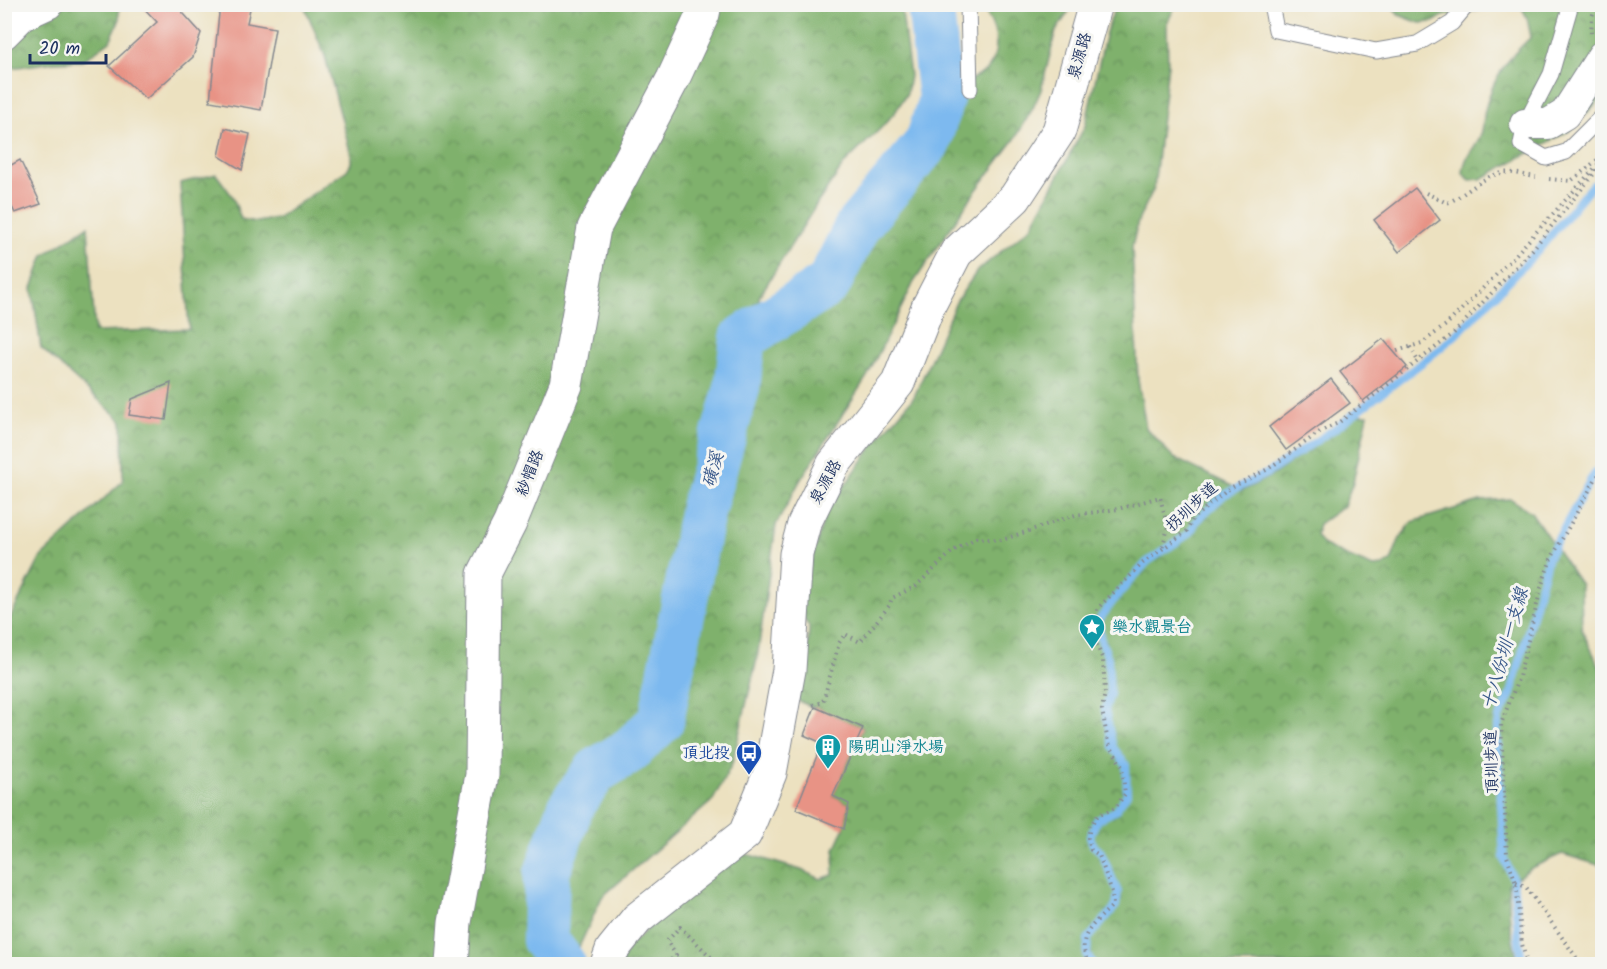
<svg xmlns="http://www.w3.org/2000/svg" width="1607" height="969" font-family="Kalam,'LXGW WenKai TC',sans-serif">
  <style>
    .forest { fill: url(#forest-crowns); stroke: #4d7065; stroke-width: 1.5 }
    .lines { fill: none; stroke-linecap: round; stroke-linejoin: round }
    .stream { stroke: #7db9ef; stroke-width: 8 }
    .river { stroke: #7db9ef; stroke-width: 46 }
    .building { fill: #e89385 }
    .service-casing { stroke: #84888f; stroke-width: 17 }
    .minor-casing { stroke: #84888f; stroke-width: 32 }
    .tertiary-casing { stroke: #84888f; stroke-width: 35 }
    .path { stroke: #84888f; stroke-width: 4; stroke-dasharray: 1.5 4.5; stroke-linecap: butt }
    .service { stroke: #fff; stroke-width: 15 }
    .minor { stroke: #fff; stroke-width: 30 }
    .tertiary { stroke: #fff; stroke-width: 33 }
    .labels { text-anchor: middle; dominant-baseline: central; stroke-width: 6; stroke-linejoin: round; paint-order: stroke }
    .street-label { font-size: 16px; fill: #1b2f5e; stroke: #f6f6f2 }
    .culture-label { font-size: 16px; fill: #0d838f; stroke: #f6f6f2; text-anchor: start }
    .transit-label { font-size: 16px; fill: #164399; stroke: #f6f6f2; text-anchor: end }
    .water-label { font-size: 18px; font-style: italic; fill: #38588a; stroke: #f6f6f2 }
  </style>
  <defs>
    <pattern id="forest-crowns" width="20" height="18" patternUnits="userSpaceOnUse" patternTransform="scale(1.5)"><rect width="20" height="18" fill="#7fb16c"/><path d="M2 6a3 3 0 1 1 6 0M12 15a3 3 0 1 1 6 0" fill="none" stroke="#67905c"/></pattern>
  </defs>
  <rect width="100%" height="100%" fill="#f6f6f2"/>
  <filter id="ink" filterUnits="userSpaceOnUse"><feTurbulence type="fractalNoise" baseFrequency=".0167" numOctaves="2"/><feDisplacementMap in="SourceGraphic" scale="12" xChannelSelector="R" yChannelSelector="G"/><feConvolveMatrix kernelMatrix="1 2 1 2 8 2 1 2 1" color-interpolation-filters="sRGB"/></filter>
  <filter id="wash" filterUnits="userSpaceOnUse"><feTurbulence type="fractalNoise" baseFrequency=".008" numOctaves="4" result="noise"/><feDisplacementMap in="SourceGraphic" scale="24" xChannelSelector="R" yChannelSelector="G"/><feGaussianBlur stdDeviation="1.35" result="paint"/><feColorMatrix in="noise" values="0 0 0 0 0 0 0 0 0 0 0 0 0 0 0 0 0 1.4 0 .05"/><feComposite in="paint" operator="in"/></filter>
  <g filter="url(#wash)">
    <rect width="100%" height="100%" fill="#ece1c0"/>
    <path class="forest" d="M119,4V21L110,41L82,61L54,62L5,69L4,5Z
      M304,5H901L910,76L907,93L896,111L881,128L845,163L818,202L759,297V305L765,307L774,305L815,279L848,245L862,226L923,109L987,70C1003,49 996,24 980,5H1073L1056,31L1041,90L1033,108L1015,139L972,196L914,282L868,375L801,479L776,525L757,659L732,764L713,800L602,897L579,947L567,964H5L4,630L41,557L123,481L122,421L41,348L32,288L44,255L88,226L95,332L189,329L180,183L216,174L233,197L241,219L257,222L278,218L347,170L351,163V155L325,56Z
      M1116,5H1176L1167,23L1168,64L1154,188L1138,221L1132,247L1138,380L1146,428L1174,458L1242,491L1274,474L1357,415H1368L1353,482L1344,506L1319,524L1316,535L1322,544L1342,554L1373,567L1383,566L1391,561L1399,540L1412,522L1480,501L1511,499L1531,512L1581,585L1582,630L1602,672V866L1562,854L1533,867L1508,884L1510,926L1518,964H620L631,944L736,851L801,870L821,879L833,875L835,849L844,829L849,804L833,796L863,728L791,698L808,646L809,627L801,614L806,579L826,512L877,440L914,397L956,302L977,271L1031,227L1085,126L1106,32Z
      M1391,5H1509L1443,16L1433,22L1420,23L1399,15Z
      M1510,5H1602V98L1569,131L1481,179L1470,180L1463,174C1463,158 1473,151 1480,137C1484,129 1483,118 1485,110C1493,77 1507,59 1531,37L1527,18L1521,6Z"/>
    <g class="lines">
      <path class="stream" d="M1094,964L1087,956L1088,939L1116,906L1118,892L1101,852L1093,845L1090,836L1097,820L1115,811L1127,794L1126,765L1113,747L1105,710L1110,694L1108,658L1100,637L1099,620L1116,597L1147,562L1190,533L1197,520L1224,495L1268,473L1333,430L1432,355L1458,333L1538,251L1592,185
        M1523,964L1519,941L1513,879L1504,858L1497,733L1499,718L1511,694L1548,557L1591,479L1602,464"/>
      <path class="river" d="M563,964L545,940L547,873L571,806L596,771L629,751L661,721L703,508L737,388L743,338L828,284L858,225L928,142L941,99L930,4"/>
    </g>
    <g id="blocks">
      <path class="building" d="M140,4H175L201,33L193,57L146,99L109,66L157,22Z
        M220,4H251L247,23L275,28L261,110L210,101Z
        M225,128L250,134L242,170L219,156Z
        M20,160L41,204L15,213L4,191V169Z
        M1415,188L1440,220L1399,252L1374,220Z
        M1383,339L1407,367L1363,401L1340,372Z
        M1331,379L1350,403L1286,450L1269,427Z
        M171,383L166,420L129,415L132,399Z
        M815,707L863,728L833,796L849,804L844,829L796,809L822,743L804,735Z"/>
    </g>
  </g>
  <g filter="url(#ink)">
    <use href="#blocks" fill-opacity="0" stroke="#84888f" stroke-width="1.5"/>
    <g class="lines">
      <g class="service-casing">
        <path id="service" d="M968,4L970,89
          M1271,4L1276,30L1376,51L1417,44L1452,23L1468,4
          M1571,4L1551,74L1525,124L1521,144L1546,158L1566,152L1602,116"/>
      </g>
      <g class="minor-casing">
        <path id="minor" d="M4,34L22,16L48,4
          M1525,124H1548L1565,114L1602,56"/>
      </g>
      <g class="tertiary-casing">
        <path id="tertiary" d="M452,964L455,922L482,775L484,574L510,523L566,385L594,228L673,79L703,14L705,4
          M607,964L612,950L637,919L745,834L770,773L789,670L796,554L804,524L833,465L898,383L928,307L956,253L1015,198L1059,131L1095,4"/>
      </g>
      <path class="path" d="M1591,33L1592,17L1596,4
        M1549,179L1571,181L1602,156
        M1426,193L1447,203C1466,195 1482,176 1502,173C1512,171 1526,176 1536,177
        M1410,347L1418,361
        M1397,351L1422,343L1446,325L1508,263L1602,160
        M813,705L823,702L839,643L845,634L860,642L889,606L892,598L916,586L953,551L976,538L1002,540L1075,515L1118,509L1160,497L1168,528L1162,548
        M1516,883L1526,887L1581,964
        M667,964L676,955L667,941L680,927L713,959L714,964
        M1089,964C1074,936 1094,924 1113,905L1112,892L1099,855L1091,850L1088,838L1090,826L1098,815L1115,808L1125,794L1122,767L1108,742L1102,710L1105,691L1103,660L1094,638L1097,609L1143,563L1187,531L1193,518L1230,488L1268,469L1321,431L1338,423L1453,334L1532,250L1602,164
        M1527,964L1522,944L1516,883L1507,856L1501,724L1519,677L1542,584L1551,559L1595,480L1602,470"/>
      <use href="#service" class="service"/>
      <use href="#minor" class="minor"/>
      <use href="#tertiary" class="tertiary"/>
    </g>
  </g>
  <defs>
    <g id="sight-pin" transform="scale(1.35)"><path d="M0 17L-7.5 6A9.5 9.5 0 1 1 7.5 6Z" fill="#0f9aa8" stroke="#f6f6f2"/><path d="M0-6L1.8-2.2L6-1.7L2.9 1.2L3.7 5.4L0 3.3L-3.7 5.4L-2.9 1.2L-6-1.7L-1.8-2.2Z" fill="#fff"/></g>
    <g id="building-pin" transform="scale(1.35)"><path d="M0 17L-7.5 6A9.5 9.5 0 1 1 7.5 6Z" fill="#0f9aa8" stroke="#f6f6f2"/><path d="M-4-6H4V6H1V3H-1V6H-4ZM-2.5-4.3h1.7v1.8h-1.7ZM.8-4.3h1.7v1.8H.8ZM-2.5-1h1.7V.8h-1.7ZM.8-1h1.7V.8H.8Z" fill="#fff"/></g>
    <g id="bus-pin" transform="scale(1.35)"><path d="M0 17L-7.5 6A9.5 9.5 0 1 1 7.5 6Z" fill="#1a4fb4" stroke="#f6f6f2"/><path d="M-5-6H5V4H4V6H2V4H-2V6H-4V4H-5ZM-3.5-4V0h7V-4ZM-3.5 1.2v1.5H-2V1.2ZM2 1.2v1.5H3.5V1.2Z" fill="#fff"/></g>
  </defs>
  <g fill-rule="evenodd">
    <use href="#sight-pin" x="1092" y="627"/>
    <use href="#building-pin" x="828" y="747"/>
    <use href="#bus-pin" x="749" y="753"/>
  </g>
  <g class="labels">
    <g class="street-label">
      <text transform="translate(1080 56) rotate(-74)">泉源路</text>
      <text transform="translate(530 473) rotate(-68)">紗帽路</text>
      <text transform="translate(826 482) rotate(-61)">泉源路</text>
      <text transform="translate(1192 507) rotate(-43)">拐圳步道</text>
      <text transform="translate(1492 762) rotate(-92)">頂圳步道</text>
    </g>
    <g class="culture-label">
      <text x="1112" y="627">樂水觀景台</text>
      <text x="848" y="747">陽明山淨水場</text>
    </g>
    <g class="transit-label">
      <text x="730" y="753">頂北投</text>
    </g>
    <g class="water-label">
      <text transform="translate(714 470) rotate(-74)">磺溪</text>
      <text transform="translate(1506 649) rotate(-74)">十八份圳一支線</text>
    </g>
  </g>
  <rect width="1607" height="969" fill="none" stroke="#f6f6f2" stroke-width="24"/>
  <path d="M30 54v9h76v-9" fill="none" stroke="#1b2f5e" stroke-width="3"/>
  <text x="39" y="54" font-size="18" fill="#1b2f5e" stroke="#f6f6f2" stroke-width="4.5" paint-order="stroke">20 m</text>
</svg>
